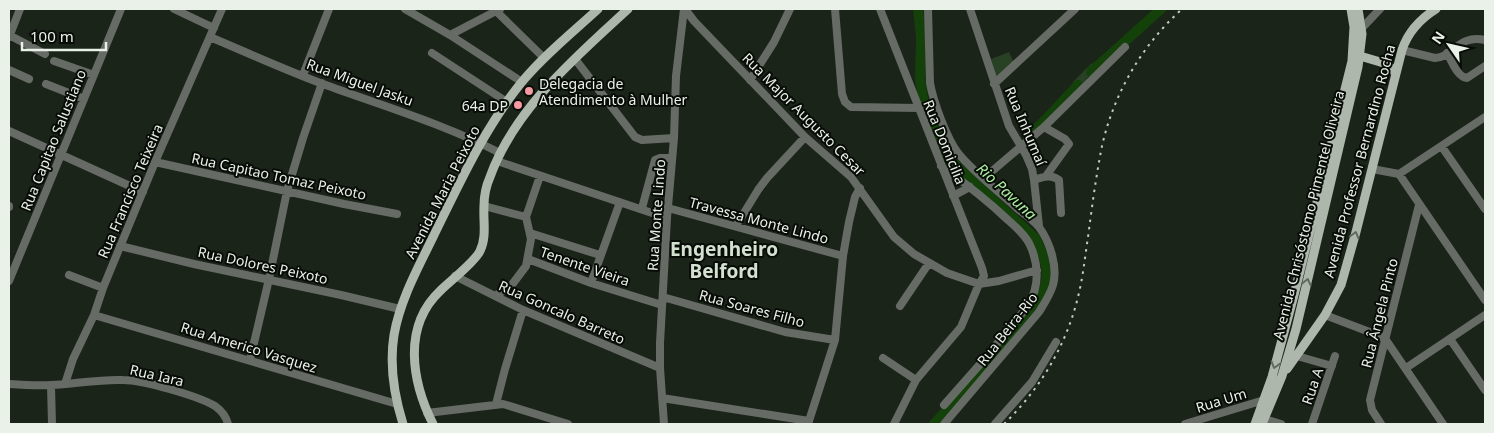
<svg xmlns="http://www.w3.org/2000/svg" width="1494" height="433" font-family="'Noto Sans',sans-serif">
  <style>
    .green { fill: #284023 }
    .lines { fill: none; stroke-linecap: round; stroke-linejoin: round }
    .river { stroke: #134109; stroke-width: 10 }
    .minor { stroke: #666b65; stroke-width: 8 }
    .major { stroke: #adb7ab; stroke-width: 9 }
    .rail { stroke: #c5ccc4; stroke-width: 2; stroke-dasharray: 2.5 5; stroke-linecap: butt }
    .oneway { stroke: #636a61 }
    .poi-dot { fill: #f49aa0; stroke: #080c07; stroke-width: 2 }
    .labels { text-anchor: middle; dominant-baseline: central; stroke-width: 4; stroke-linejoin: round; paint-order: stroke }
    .street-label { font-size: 14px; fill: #eaf1e9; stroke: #080c07 }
    .poi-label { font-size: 14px; fill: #eaf1e9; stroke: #080c07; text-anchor: start }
    .water-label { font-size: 15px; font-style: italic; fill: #adf1a0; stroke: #080c07 }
    .district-label { font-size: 19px; font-weight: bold; fill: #d4e1d1; stroke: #080c07 }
  </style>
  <rect width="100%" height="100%" fill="#1b2419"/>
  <path class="green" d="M1009,52L1014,63L1000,75L996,76L991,59Z
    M1092,63L1095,66L1089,72L1091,74L1080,86L1077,84L1075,85L1073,82Z"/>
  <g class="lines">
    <path class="river" d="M918,9L921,37L920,79L923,98L945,154L952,162L1035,238C1043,253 1050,269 1045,286C1040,303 1026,317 1015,330C989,363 962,394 934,424
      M1091,72L1161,9
      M1028,137L1048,117L1078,85"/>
    <path class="minor" d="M174,9L214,28
      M405,9L450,35L522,82
      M685,9L694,21L805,137L851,177L894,237L914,254L947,273L979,284L999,281L1037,270
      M835,9L842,94L845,102L851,107L919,108
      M880,9L982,268L984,276L979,284L961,327L916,380L894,424
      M928,9L930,83C933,101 947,139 958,153C973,172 1001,193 1019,210C1026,215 1034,221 1039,227C1050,242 1058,267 1053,285C1050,295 1044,304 1039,312L944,424
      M970,9L1009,126L1026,155L1032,169L1034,180L1039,226
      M496,11L544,58
      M1362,28L1380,9
      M9,35L45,54
      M450,35L500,9
      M9,37L20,9
      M210,37C248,53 285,70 323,84C383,106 444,124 500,153
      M1402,50L1435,58C1454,57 1458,34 1485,40
      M432,53L507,102
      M1447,53C1452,61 1457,77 1467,78L1485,66
      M575,59L635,137L642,140L674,138
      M54,61L94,75
      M9,70L29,79
      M303,75L329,9
      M750,80L774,42L790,9
      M46,84L84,99
      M994,84L1075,9
      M1044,127L1065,139L1069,144L1046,176
      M9,131L143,192
      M1442,147L1485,209
      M497,161L667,218
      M155,162L344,204L397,214
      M941,166C965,183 987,200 1008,220C1015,226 1024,234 1029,243C1039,263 1040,286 1028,306L982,362L944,405
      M1372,169L1399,174L1485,117
      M1399,174L1485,300
      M984,178L1044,127L1125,47
      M1034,180C1043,177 1051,174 1059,180L1061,213
      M953,196L970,187
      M9,206V207
      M484,206L526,217
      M642,208L655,160L660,158H672
      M668,208L843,256
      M736,226L758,190L767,178L805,137
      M530,233L600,255
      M120,246L194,264L341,295L400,309
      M528,259L591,283L662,305
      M69,275L103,288
      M455,276L523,310L660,368
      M9,281L121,9
      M591,283L620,202
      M495,296L511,286L526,266L531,239L526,217L540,176
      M663,297L785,332L835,340
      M900,306L929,263
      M94,315L397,404
      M1325,315L1380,336L1386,340L1443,424
      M1450,339L1485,390
      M1297,356L1332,366
      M883,358L916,380
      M250,360L269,279L287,191L303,138L322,83
      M1406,368L1485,315
      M9,384C23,385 37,386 51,385C75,384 99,379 123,380C143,380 198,396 215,406C222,411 226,416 228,424
      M65,384L73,359L94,315L103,288L155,162L222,9
      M51,386L52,424
      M662,398L809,421
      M496,404L505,369L523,310
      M427,413L503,404L568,424
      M1264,419L1281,424
      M664,424L660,368V343L667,218L674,138L676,76L684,9
      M808,424L835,340L843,256L849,222L855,197L860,188
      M995,424L1032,382L1056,342
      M1185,424L1264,400
      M1312,424L1335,356
      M1381,424L1372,410L1370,400L1419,205"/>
    <path class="major" d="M1356,58L1360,56L1387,64L1395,72
      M1287,369L1325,315L1341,285L1356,232L1402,50C1408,32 1420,19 1436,9
      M403,424C394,395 389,366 394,335C400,300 418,268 433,237C459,184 484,129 521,83C544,55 572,33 598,9
      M433,424C412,382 402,327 440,291C450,281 475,262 480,251C487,237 483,221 484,206C484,196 486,186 490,177C514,109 577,56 628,9
      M1255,424L1272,377L1294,295L1352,61L1354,27L1351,9
      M1262,424L1282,376L1296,329L1358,67L1362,34L1358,9"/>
    <path class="rail" d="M1004,424C1040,389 1066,346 1078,297C1083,277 1085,257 1088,237C1092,207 1096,176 1102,146C1114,93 1142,45 1182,9"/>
  </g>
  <defs><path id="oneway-chevron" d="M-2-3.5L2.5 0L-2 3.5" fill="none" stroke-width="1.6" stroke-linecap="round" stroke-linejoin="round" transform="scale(1.25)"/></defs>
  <g class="oneway">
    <use href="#oneway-chevron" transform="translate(1355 235) rotate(-75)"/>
    <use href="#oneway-chevron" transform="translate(1307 282) rotate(-77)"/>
    <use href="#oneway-chevron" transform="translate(1275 365) rotate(106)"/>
  </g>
  <g class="poi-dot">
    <circle cx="529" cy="91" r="5"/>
    <circle cx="518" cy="105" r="5"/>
  </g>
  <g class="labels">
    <g class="street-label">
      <text transform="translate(360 82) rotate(20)">Rua Miguel Jasku</text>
      <text transform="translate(804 114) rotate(45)">Rua Major Augusto Cesar</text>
      <text transform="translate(1026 126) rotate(67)">Rua Inhumaí</text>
      <text transform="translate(53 140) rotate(-68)">Rua Capitao Salustiano</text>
      <text transform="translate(945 142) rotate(68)">Rua Domicilia</text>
      <text transform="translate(1359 161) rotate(-75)">Avenida Professor Bernardino Rocha</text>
      <text transform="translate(279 176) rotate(12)">Rua Capitao Tomaz Peixoto</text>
      <text transform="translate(130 191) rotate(-67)">Rua Francisco Teixeira</text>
      <text transform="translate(442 192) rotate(-63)">Avenida Maria Peixoto</text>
      <text transform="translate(656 215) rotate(-86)">Rua Monte Lindo</text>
      <text transform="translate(1308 215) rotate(-76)">Avenida Chrisóstomo Pimentel Oliveira</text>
      <text transform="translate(759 220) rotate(15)">Travessa Monte Lindo</text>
      <text transform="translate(263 265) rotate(12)">Rua Dolores Peixoto</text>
      <text transform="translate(585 266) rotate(19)">Tenente Vieira</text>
      <text transform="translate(752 308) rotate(15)">Rua Soares Filho</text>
      <text transform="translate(562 312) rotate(24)">Rua Goncalo Barreto</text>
      <text transform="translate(1379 313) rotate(-76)">Rua Ângela Pinto</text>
      <text transform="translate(1007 329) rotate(-52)">Rua Beira-Rio</text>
      <text transform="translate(249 347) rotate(17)">Rua Americo Vasquez</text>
      <text transform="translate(157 375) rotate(13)">Rua Iara</text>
      <text transform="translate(1312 386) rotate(-71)">Rua A</text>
      <text transform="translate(1221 400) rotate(-17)">Rua Um</text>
    </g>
    <g class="poi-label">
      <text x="539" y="83">Delegacia de<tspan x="539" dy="16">Atendimento à Mulher</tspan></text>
      <text x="508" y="105" text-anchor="end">64a DP</text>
    </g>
    <g class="water-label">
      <text transform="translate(1007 191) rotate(43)">Rio Pavuna</text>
    </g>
    <g class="district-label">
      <text x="724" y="249">Engenheiro<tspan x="724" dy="22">Belford</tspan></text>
    </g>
  </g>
  <rect width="1494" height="433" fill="none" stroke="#eaf1e9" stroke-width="20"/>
  <g transform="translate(1449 45) rotate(304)" stroke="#080c07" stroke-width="4" paint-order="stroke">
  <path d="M0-4L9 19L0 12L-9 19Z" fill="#eaf1e9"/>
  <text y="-8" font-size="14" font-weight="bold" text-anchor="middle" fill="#eaf1e9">N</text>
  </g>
  <path d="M22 42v8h84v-8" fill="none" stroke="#eaf1e9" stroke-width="2.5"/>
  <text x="30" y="42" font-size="15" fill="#eaf1e9" stroke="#080c07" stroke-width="4" paint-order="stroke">100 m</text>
</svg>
